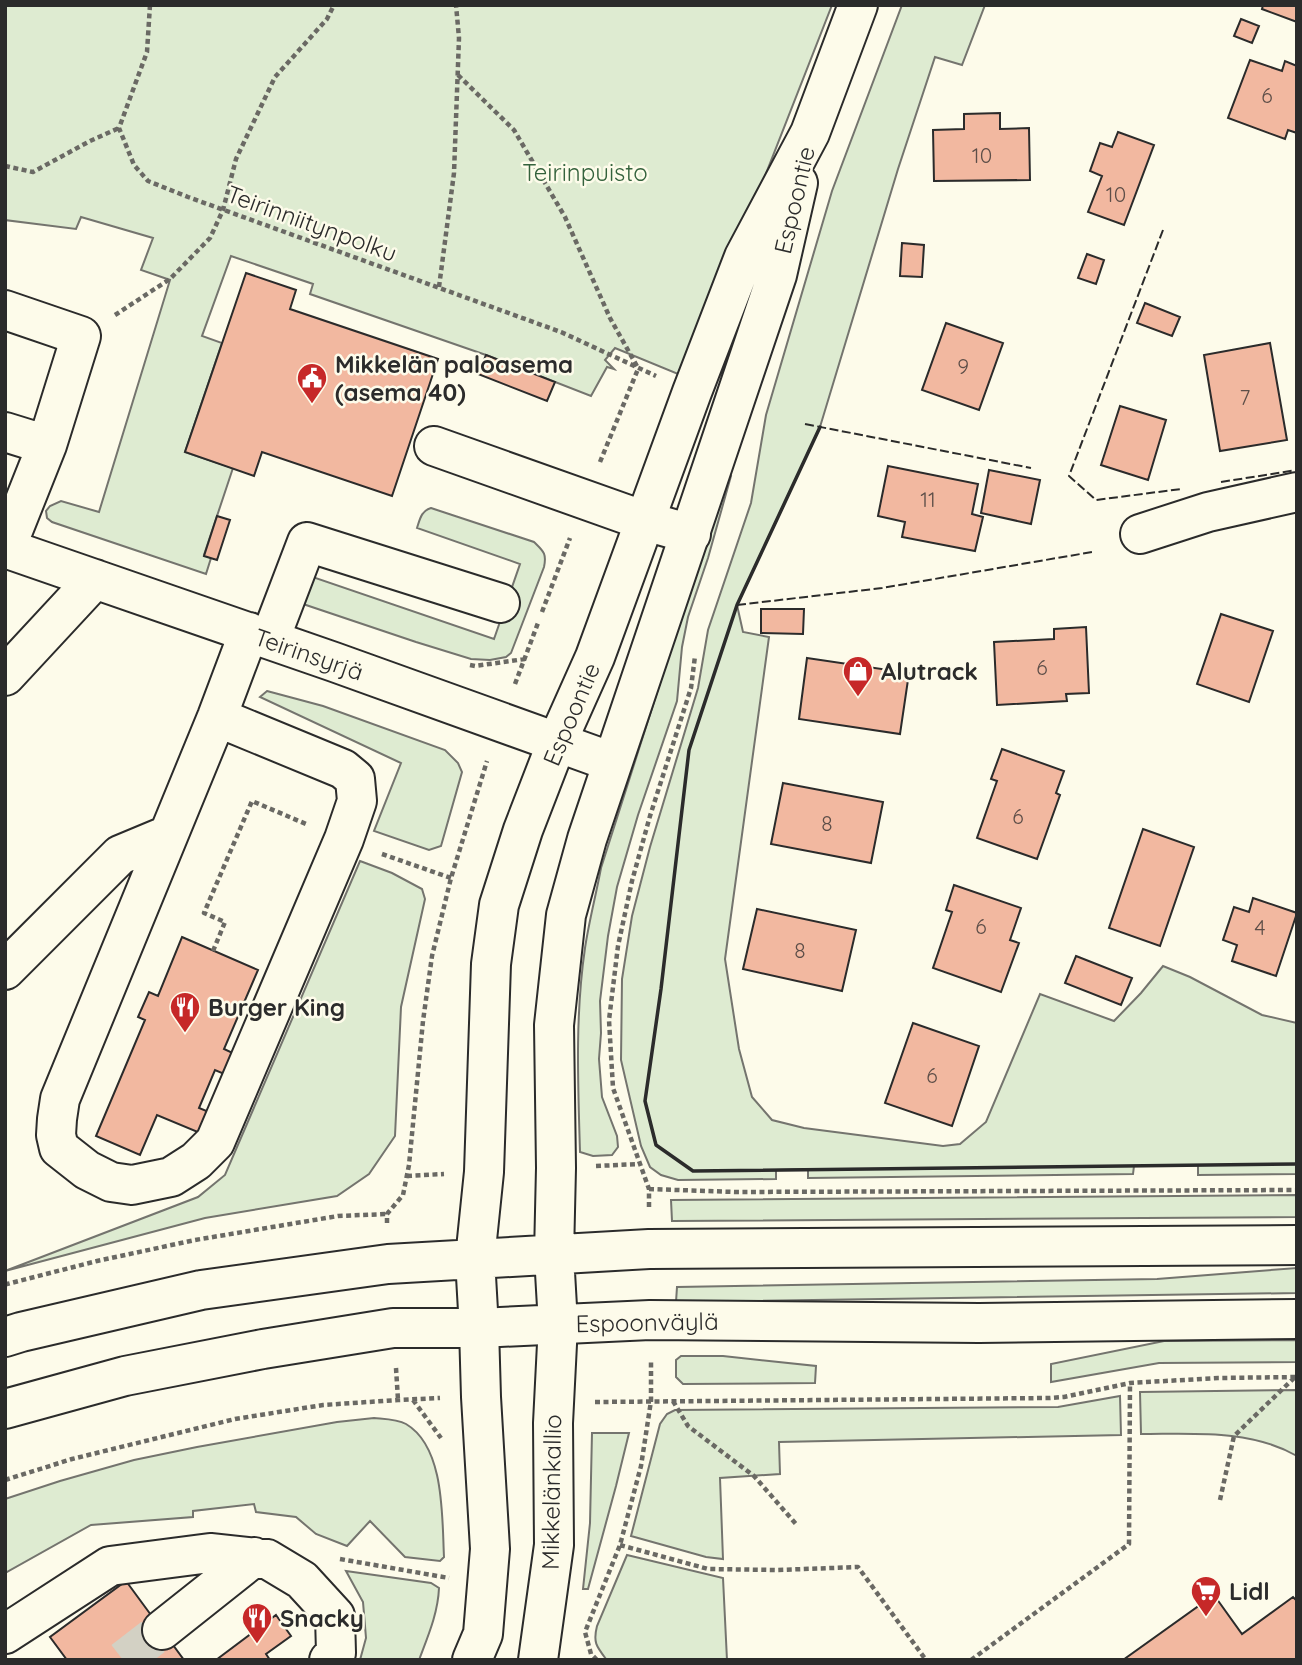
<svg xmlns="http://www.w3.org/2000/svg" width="1302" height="1665" font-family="Quicksand,sans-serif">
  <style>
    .green { fill: #deebd1; stroke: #74746e; stroke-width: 2 }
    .building { fill: #f2b8a0; stroke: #2b2b2b; stroke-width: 2 }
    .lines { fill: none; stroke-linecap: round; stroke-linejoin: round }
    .minor-tunnel { stroke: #d3d1c4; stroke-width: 38; stroke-dasharray: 38 19; stroke-linecap: butt }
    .minor-casing { stroke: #2b2b2b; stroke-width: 42 }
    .major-casing { stroke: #2b2b2b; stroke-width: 42 }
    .path { stroke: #6a6964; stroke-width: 4.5; stroke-dasharray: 5 3.5; stroke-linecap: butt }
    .minor { stroke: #fdfbea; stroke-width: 38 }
    .major { stroke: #fdfbea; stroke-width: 38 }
    .fence { stroke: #2b2b2b; stroke-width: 2; stroke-dasharray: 9 3.5; stroke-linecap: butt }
    .wall { stroke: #2b2b2b; stroke-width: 3.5 }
    .labels { text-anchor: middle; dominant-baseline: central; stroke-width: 5; stroke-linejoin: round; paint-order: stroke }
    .number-label { font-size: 21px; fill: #5d4e48 }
    .park-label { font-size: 24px; fill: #34623c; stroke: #fdfbea }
    .street-label { font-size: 24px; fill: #2b2b2b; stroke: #fdfbea }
    .poi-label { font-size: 24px; font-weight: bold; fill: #2b2b2b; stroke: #fdfbea; text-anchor: start }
  </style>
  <rect width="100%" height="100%" fill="#fdfbea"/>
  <path class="green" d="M5,5H832L758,194L678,374L615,348L605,360L614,369L607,367L591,396L486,355L310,294L313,284L231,256L202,336L222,343L185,452L233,468L204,555L211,558L206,574L52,522L47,518L46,511L50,506L61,501L99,512L170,280L141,270L153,238L81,217L76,229L5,220Z
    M902,5H985L962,65L935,57L898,169L820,427L737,605L743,632L769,637L725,959L739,1049L752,1097L772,1120L804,1128L943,1146L960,1144L986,1122L1040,994L1114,1021L1141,993L1163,966L1190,977L1262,1015L1297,1023V1174L1198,1175V1165L1134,1166L1133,1174L808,1178V1169L776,1170V1179L678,1180L661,1175L650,1167L641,1146L621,1060L622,979L632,916L650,847L698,688L708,630L751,503L766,415L832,191Z
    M727,473L731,476L708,558L688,617L682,647L677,701L638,815L617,887L608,936L600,1001L601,1033L599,1059L602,1097L617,1136L618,1147L612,1155L593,1156L580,1152C578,1084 575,1016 585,948C589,921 596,895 601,868Z
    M431,508L534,542C543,551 547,553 544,567L511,653L506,657L490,660L471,659L416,642L303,604L307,575L494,639L520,564L417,528C420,519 421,511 431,508Z
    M267,691L323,706L445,750L458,763L462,772L441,846L429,850L374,831L401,763L260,697Z
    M360,861L392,873L422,889L425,899L401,1007L395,1136L369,1174L337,1196L205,1218L5,1271L198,1197L225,1175Z
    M1297,1195V1217L672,1221L671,1200Z
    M1297,1268V1293L676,1302L677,1287L1157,1279Z
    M1297,1340V1362L1159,1363L1051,1382V1364L1164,1341Z
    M681,1356H723L816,1366L815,1383L683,1384L676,1377V1360Z
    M1297,1390V1456C1250,1429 1193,1434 1141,1434L1140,1392Z
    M1120,1396L1121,1435L779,1442L780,1474L720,1478L723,1559L706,1557L631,1536L660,1424L667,1414L675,1410L1058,1407Z
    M374,1418C384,1419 397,1419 406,1424C445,1447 442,1518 444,1557L440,1561L405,1557L370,1521L347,1546L316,1534L296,1517L256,1512L254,1504L193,1511V1517L91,1525L5,1573V1499L60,1481L134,1460L197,1447L337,1422Z
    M592,1433H629L616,1486L588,1589H583L590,1523Z
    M627,1555L723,1578L727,1660L606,1659C596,1646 593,1642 597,1626Z
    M346,1571L431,1583L439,1588C438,1613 428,1636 419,1660H360L366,1638L363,1602Z"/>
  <path class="building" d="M1263,5H1297V22L1262,9Z
    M1241,19L1259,26L1252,43L1234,36Z
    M1250,60L1282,71L1285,61L1297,66V133L1288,130L1285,139L1228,118Z
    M1000,113V129L1029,128L1030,180L934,181L933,130L964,129V114Z
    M1118,132L1154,145L1124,225L1088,212L1102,176L1090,171L1100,143L1112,147Z
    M902,243L924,245L922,277L900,276Z
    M1087,254L1104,260L1096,284L1078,278Z
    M246,273L296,290L290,309L438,359L392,496L262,452L254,476L185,452Z
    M1145,303L1180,317L1172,336L1137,323Z
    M946,323L1003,343L979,410L922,390Z
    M1270,343L1287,440L1220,451L1204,355Z
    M486,355L555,382L547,401L478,374Z
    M1120,406L1166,420L1148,480L1101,465Z
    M888,466L978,484L972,514L983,517L975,551L902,537L905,522L878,516Z
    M989,470L1040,480L1031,524L981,513Z
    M217,516L230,520L217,560L204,556Z
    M761,609H804L803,634L761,633Z
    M1221,614L1273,631L1249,702L1197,684Z
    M1086,627L1089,693L1066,694L1067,701L997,705L994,642L1054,639V629Z
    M807,658L909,673L900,734L799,719Z
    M1002,749L1064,771L1056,793L1060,795L1037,859L977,838L997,781L991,779Z
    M783,783L883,802L871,863L771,844Z
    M1143,829L1194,847L1160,946L1109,928Z
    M954,885L1021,908L1010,940L1019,943L1001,992L933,968L952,912L946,910Z
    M1253,898L1297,913L1276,976L1232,961L1237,945L1223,940L1234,907L1249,912Z
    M757,909L856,930L842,991L743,969Z
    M182,937L258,970L224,1049L237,1055L229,1076L215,1070L199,1108L209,1112L200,1133L157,1115L140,1155L96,1136L145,1020L138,1017L149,992L158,996Z
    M1076,956L1132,978L1121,1005L1065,983Z
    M913,1023L979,1046L952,1126L885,1103Z
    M126,1581L184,1660H67L50,1637Z
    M1214,1595L1242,1634L1293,1597L1297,1601V1660H1123Z
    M276,1615L291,1636L266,1654L270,1660H216Z"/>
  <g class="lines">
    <path class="minor-tunnel" d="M123,1660L162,1630"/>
    <g class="minor-casing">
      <path id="minor" d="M5,310L81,336L47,445L6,548
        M5,432L47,445
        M434,446L645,521L691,534
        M1140,534L1208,512L1297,492
        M5,548L334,662L612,762
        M270,639L307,542L500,603
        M5,676L95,579
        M217,717L343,769L355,779L357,801L344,839L215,1142L196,1161L171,1177L132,1185L111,1182L87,1170L59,1148L56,1135L57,1119L60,1099L217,717L249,632
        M5,970L120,855L168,835
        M162,1630L254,1557
        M5,1634L110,1566L210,1553L267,1559L302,1580L335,1616L336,1653L329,1660
        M472,1660L483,1634L490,1549L481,1397L479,1328
        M538,1660L554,1545L553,1423L558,1324"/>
    </g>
    <g class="major-casing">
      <path id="major" d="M558,1324L554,1255L556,1168L554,1025L566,915L587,839L777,275L798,183
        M479,1328L475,1259L484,1172L491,964L499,905L523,830L557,742L595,657L692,392L744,257L810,133L858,5
        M5,1337L21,1332L201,1290L388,1264L649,1249L1297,1245
        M5,1409L125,1376L263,1349L393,1328H479L650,1320L979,1323L1297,1319"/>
    </g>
    <path class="path" d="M150,5L147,52L119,128L134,165L148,181L188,197L561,332L656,376
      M458,75L514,130L565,217L610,318L638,368
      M5,166L33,172L90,141L119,128
      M439,287L454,173L459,38L456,5
      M115,315L170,279L210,238L223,210L236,159L275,77L327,19L334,5
      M600,462L638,369
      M542,612L570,538
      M470,665L475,666L525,659
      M515,684L538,623
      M382,854L451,878
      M213,951L225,922L204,913L252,801L306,824
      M596,1166L640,1164
      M407,1176L444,1174
      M649,1189L736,1192L1297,1190
      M649,1207V1189L613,1088L609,1020L618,946L632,881L650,816L691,688L695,656
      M387,1223V1214L403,1195L409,1165L423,1021L432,956L451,878L487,761
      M5,1283L7,1284L97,1261L195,1240L338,1216L387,1214
      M396,1368L398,1400
      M413,1400L441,1438
      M673,1401L688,1426L754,1476L796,1524
      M595,1402L1050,1398L1064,1397L1130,1383L1218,1378L1297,1377
      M5,1480L72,1459L235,1419L323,1405L398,1400L440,1398
      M1220,1500L1234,1436L1295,1377
      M620,1545L708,1569L778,1570L858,1567L926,1660
      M340,1559L449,1578
      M597,1660L591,1654L585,1632L620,1545L641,1466L651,1401V1360
      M971,1660L1129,1544L1130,1383"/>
    <use href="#minor" class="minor"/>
    <use href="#major" class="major"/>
    <path class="fence" d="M1163,230L1069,476L1096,500L1181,489
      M805,424L1031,468
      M1221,482L1297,470
      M737,605L882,588L1092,552"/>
    <path class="wall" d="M820,427L737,605L689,750L661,989L645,1101L656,1145L693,1171L1297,1164"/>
  </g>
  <defs>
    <g id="civic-pin" transform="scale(1.575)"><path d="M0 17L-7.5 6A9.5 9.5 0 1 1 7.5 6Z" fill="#c62828" stroke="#fdfbea"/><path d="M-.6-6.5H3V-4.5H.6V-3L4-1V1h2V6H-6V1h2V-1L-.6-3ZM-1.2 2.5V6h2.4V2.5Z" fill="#fff"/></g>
    <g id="shop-pin" transform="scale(1.575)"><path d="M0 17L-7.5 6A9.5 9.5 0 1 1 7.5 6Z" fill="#c62828" stroke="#fdfbea"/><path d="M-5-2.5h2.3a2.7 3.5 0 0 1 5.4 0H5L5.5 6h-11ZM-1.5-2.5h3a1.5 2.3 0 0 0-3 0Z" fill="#fff"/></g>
    <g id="restaurant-pin" transform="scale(1.575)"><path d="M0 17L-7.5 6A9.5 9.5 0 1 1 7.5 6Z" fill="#c62828" stroke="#fdfbea"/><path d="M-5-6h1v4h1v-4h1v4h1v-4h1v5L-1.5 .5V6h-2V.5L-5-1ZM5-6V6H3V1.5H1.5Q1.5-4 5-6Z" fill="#fff"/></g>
    <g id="supermarket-pin" transform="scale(1.575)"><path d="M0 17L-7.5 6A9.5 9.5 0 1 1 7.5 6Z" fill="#c62828" stroke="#fdfbea"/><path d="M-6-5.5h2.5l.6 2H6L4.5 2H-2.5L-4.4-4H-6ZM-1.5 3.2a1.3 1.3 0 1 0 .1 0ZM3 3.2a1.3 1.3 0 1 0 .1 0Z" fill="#fff"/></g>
  </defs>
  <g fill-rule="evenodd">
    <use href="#civic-pin" x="312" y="378"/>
    <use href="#shop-pin" x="858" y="671"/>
    <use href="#restaurant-pin" x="185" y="1007"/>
    <use href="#supermarket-pin" x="1206" y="1591"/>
    <use href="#restaurant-pin" x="257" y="1618"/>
  </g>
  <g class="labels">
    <g class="number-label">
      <text x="1267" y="95">6</text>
      <text x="982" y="155">10</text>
      <text x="1116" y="194">10</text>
      <text x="963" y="366">9</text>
      <text x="1245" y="397">7</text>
      <text x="928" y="499">11</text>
      <text x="1042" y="667">6</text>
      <text x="1018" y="816">6</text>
      <text x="827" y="823">8</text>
      <text x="981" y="926">6</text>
      <text x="1260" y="927">4</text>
      <text x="800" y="950">8</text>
      <text x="932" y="1075">6</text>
    </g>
    <g class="park-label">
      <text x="585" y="172">Teirinpuisto</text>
    </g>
    <g class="street-label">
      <text transform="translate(794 200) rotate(-77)">Espoontie</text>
      <text transform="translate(312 223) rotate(20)">Teirinniitynpolku</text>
      <text transform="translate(309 654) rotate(19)">Teirinsyrjä</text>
      <text transform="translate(571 714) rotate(-67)">Espoontie</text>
      <text transform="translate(647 1322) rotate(-1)">Espoonväylä</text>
      <text transform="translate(551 1492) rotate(-89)">Mikkelänkallio</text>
    </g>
    <g class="poi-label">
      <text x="335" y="364">Mikkelän paloasema<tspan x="335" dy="28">(asema 40)</tspan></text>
      <text x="881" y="671">Alutrack</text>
      <text x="208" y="1007">Burger King</text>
      <text x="1229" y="1591">Lidl</text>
      <text x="280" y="1618">Snacky</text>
    </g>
  </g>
  <rect width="1302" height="1665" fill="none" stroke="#2b2b2b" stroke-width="14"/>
</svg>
